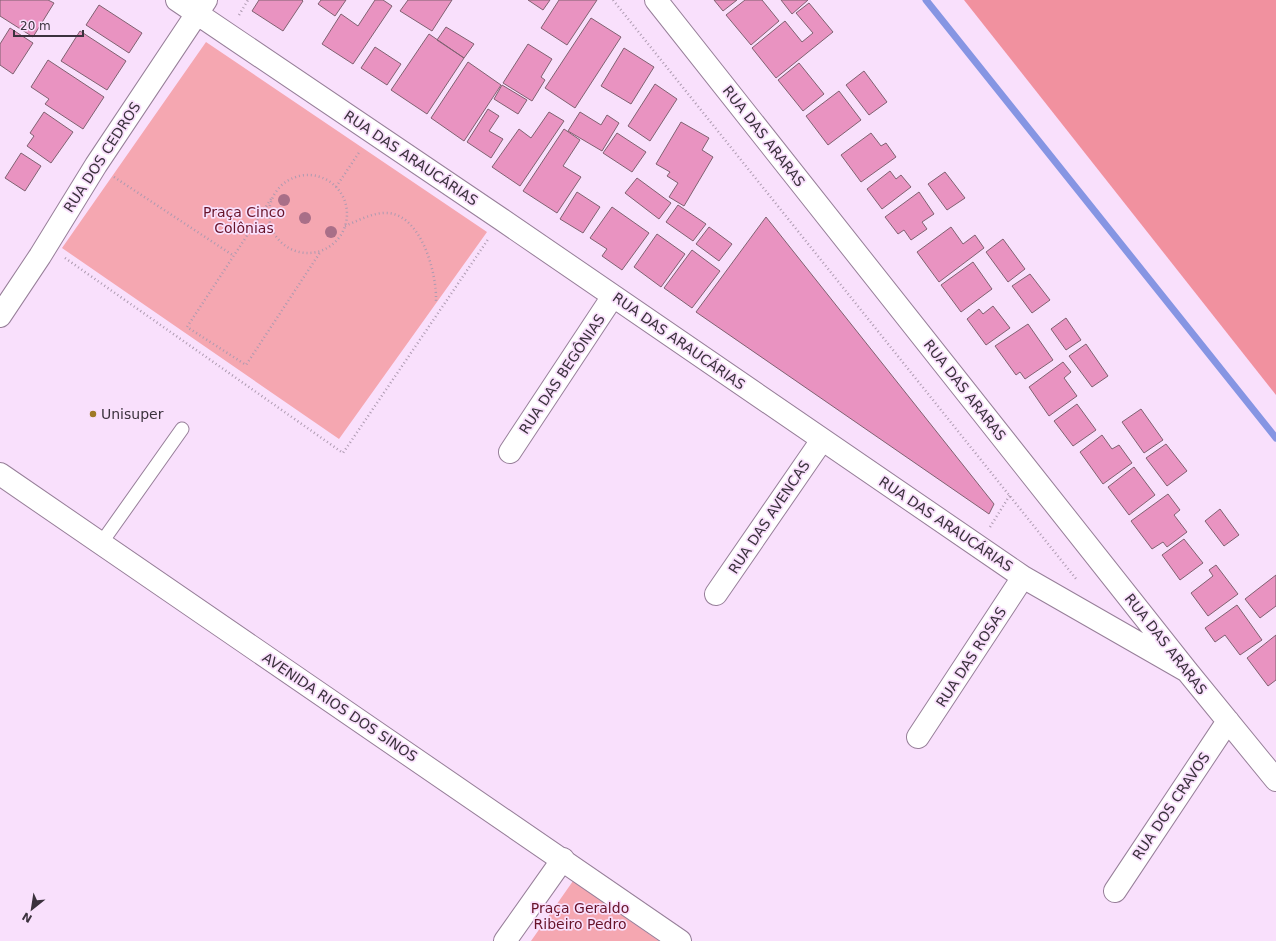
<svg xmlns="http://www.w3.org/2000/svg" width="1276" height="941" font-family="'DejaVu Sans',sans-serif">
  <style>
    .green { fill: #f5a7b1 }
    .forest { fill: #f1919f }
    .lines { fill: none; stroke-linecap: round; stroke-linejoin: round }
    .stream { stroke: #8695e3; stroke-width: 7 }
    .building { fill: #e993c1; stroke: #806171 }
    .service-casing { stroke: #977f99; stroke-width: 15 }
    .minor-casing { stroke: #977f99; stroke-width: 24 }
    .tertiary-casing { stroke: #977f99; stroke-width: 24 }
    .path { stroke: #ad9ab0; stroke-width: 2.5; stroke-dasharray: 1 3; stroke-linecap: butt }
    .service { stroke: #fff; stroke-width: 13 }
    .minor { stroke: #fff; stroke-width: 22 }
    .tertiary { stroke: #fff; stroke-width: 22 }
    .tree { fill: #a96f88 }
    .poi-dot { fill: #9f7926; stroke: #f9e0fc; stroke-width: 1.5 }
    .labels { text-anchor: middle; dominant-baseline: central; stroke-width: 3.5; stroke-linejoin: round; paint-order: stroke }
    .street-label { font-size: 14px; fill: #3b313d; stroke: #f9e0fc }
    .park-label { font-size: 14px; fill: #671329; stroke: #f9e0fc }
    .poi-label { font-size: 14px; fill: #3b313d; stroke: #f9e0fc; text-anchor: start }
  </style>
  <rect width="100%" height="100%" fill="#f9e0fc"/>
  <path class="green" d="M206,42L487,232L339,439L62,248Z
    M573,881L659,941H531Z"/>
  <path class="forest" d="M964,0H1276V395Z"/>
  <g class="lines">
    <path class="stream" d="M926,0L1276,438"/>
  </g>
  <path class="building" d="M0,0H48L54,3L33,37L0,16Z
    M259,0H302L303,1L283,31L252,11Z
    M321,0H346L335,16L318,4Z
    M375,0H383L392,6L353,64L322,44L341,14L358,26Z
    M408,0H452L432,31L400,11Z
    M528,0H550L543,10Z
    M559,0H597L567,45L541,28Z
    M714,0H737L723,11Z
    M745,0H762L779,21L751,45L726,15Z
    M781,0H808L792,14Z
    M809,3L833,32L776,78L752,48L785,21L802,42L813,33L796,13Z
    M99,5L142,33L129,53L86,25Z
    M591,18L621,37L575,108L545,88Z
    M446,27L474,44L464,58L437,40Z
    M10,28L33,43L13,74L0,65V44Z
    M80,31L126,61L107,90L61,61Z
    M429,34L464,58L427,114L391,90Z
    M528,44L552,59L541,77L545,80L532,101L503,83Z
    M375,47L401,64L387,85L361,68Z
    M624,48L654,67L631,104L601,86Z
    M48,60L104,97L83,129L45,104L49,99L31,87Z
    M468,62L501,85L464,141L431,118Z
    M799,63L824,94L803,111L778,80Z
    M864,71L887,102L869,115L846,85Z
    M655,84L677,99L650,141L628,126Z
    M502,85L527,100L518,114L494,99Z
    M839,91L861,120L828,145L806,116Z
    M488,109L499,116L489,131L503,139L491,158L467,142Z
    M44,112L73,132L51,163L27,146L34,136L30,133Z
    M549,112L564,121L520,186L492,167L519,129L531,138Z
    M580,112L601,125L607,115L619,123L602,151L568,131Z
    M681,122L709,138L702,150L713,157L684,206L669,197L678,183L667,176L670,172L656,164Z
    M564,129L580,140L563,166L581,177L557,213L523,191Z
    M617,133L646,152L632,172L603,153Z
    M871,133L881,146L886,143L896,157L861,182L841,155Z
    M21,153L41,166L25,191L5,178Z
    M890,171L896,179L901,175L911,187L882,209L867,189Z
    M945,172L965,198L947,210L928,184Z
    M637,178L671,203L659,219L625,193Z
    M577,192L600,207L583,233L560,219Z
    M919,192L934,214L922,222L927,229L911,240L904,230L898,234L885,217Z
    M678,205L706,224L693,241L666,222Z
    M612,207L649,233L622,270L602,256L607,249L590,238Z
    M766,217L994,504L989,514L696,312Z
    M709,227L732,244L719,261L696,244Z
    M951,227L963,244L975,235L984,248L939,282L917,252Z
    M657,234L685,254L661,287L634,267Z
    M1003,239L1025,269L1008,282L986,252Z
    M692,250L720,271L692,308L664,288Z
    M973,262L992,289L961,312L941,285Z
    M1030,274L1050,300L1032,313L1012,286Z
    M993,306L1010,328L986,345L967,319L979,309L983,314Z
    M1066,318L1081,340L1066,350L1051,329Z
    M1028,324L1053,360L1025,379L1020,372L1016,375L995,346Z
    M1086,344L1108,376L1092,387L1069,356Z
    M1063,362L1071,372L1064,378L1077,396L1049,416L1029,387Z
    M1077,404L1096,430L1073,446L1054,421Z
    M1141,409L1163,440L1144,453L1122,422Z
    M1102,435L1112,449L1119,445L1132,463L1103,484L1080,452Z
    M1166,444L1187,471L1167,486L1146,458Z
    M1134,467L1155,495L1129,515L1108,487Z
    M1168,494L1180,510L1174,515L1187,532L1167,547L1163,542L1152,549L1131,521Z
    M1220,509L1239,535L1224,546L1205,521Z
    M1184,539L1203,563L1180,580L1162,555Z
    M1216,565L1238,594L1208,616L1191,593L1213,576L1209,570Z
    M1276,575V606L1260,618L1245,599Z
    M1237,605L1262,640L1240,655L1225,635L1215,642L1205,628Z
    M1276,635V680L1268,686L1247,658Z"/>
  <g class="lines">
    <g class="service-casing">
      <path id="service" d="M102,542L182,429"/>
    </g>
    <g class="minor-casing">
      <path id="minor" d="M177,0L501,219L1023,577L1187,671
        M656,0L1187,671L1276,780
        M0,316L40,256L96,165L206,0
        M510,452L613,296
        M716,594L822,440
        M918,737L1023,577
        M1115,891L1228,721
        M505,941L563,859"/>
    </g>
    <g class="tertiary-casing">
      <path id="tertiary" d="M0,474L680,941"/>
    </g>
    <path class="path" d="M613,0L1077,580
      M239,15L248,0
      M269 214a39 39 0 1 1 78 0a39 39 0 1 1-78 0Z
      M114,177L234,256
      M336,187L360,151
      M271,199L187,327L246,365L321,251
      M345,226C357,221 370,214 383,213C420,210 437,272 436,301
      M65,258L343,453L489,238
      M990,527L1010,495"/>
    <use href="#service" class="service"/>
    <use href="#minor" class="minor"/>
    <use href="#tertiary" class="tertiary"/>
  </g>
  <g class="tree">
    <circle cx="284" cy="200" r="6"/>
    <circle cx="305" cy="218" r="6"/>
    <circle cx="331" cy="232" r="6"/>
  </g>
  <circle class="poi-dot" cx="93" cy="414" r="4"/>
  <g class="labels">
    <g class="street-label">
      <text transform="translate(764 136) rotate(52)">RUA DAS ARARAS</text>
      <text transform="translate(102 157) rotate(-57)">RUA DOS CEDROS</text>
      <text transform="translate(411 158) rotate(34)">RUA DAS ARAUCÁRIAS</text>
      <text transform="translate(679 341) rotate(35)">RUA DAS ARAUCÁRIAS</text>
      <text transform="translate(562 374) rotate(-56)">RUA DAS BEGÔNIAS</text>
      <text transform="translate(965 390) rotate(52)">RUA DAS ARARAS</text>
      <text transform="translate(769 517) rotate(-56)">RUA DAS AVENCAS</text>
      <text transform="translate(946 524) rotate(34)">RUA DAS ARAUCÁRIAS</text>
      <text transform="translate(1166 644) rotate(52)">RUA DAS ARARAS</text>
      <text transform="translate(971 657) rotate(-57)">RUA DAS ROSAS</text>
      <text transform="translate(340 707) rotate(34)">AVENIDA RIOS DOS SINOS</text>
      <text transform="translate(1171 806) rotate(-56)">RUA DOS CRAVOS</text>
    </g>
    <g class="park-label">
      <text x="244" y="212">Praça Cinco<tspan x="244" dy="16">Colônias</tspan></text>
      <text x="580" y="908">Praça Geraldo<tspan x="580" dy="16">Ribeiro Pedro</tspan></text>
    </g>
    <g class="poi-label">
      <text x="101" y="414">Unisuper</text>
    </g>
  </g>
  <g transform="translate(32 909) rotate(210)" stroke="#f9e0fc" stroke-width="3" paint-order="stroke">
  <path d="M0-3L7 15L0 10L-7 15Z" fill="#3b313d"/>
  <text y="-6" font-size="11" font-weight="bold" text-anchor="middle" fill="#3b313d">N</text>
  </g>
  <path d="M14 30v6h69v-6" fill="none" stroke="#3b313d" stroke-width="2"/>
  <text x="20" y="30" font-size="12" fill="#3b313d" stroke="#f9e0fc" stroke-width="3" paint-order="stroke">20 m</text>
</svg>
